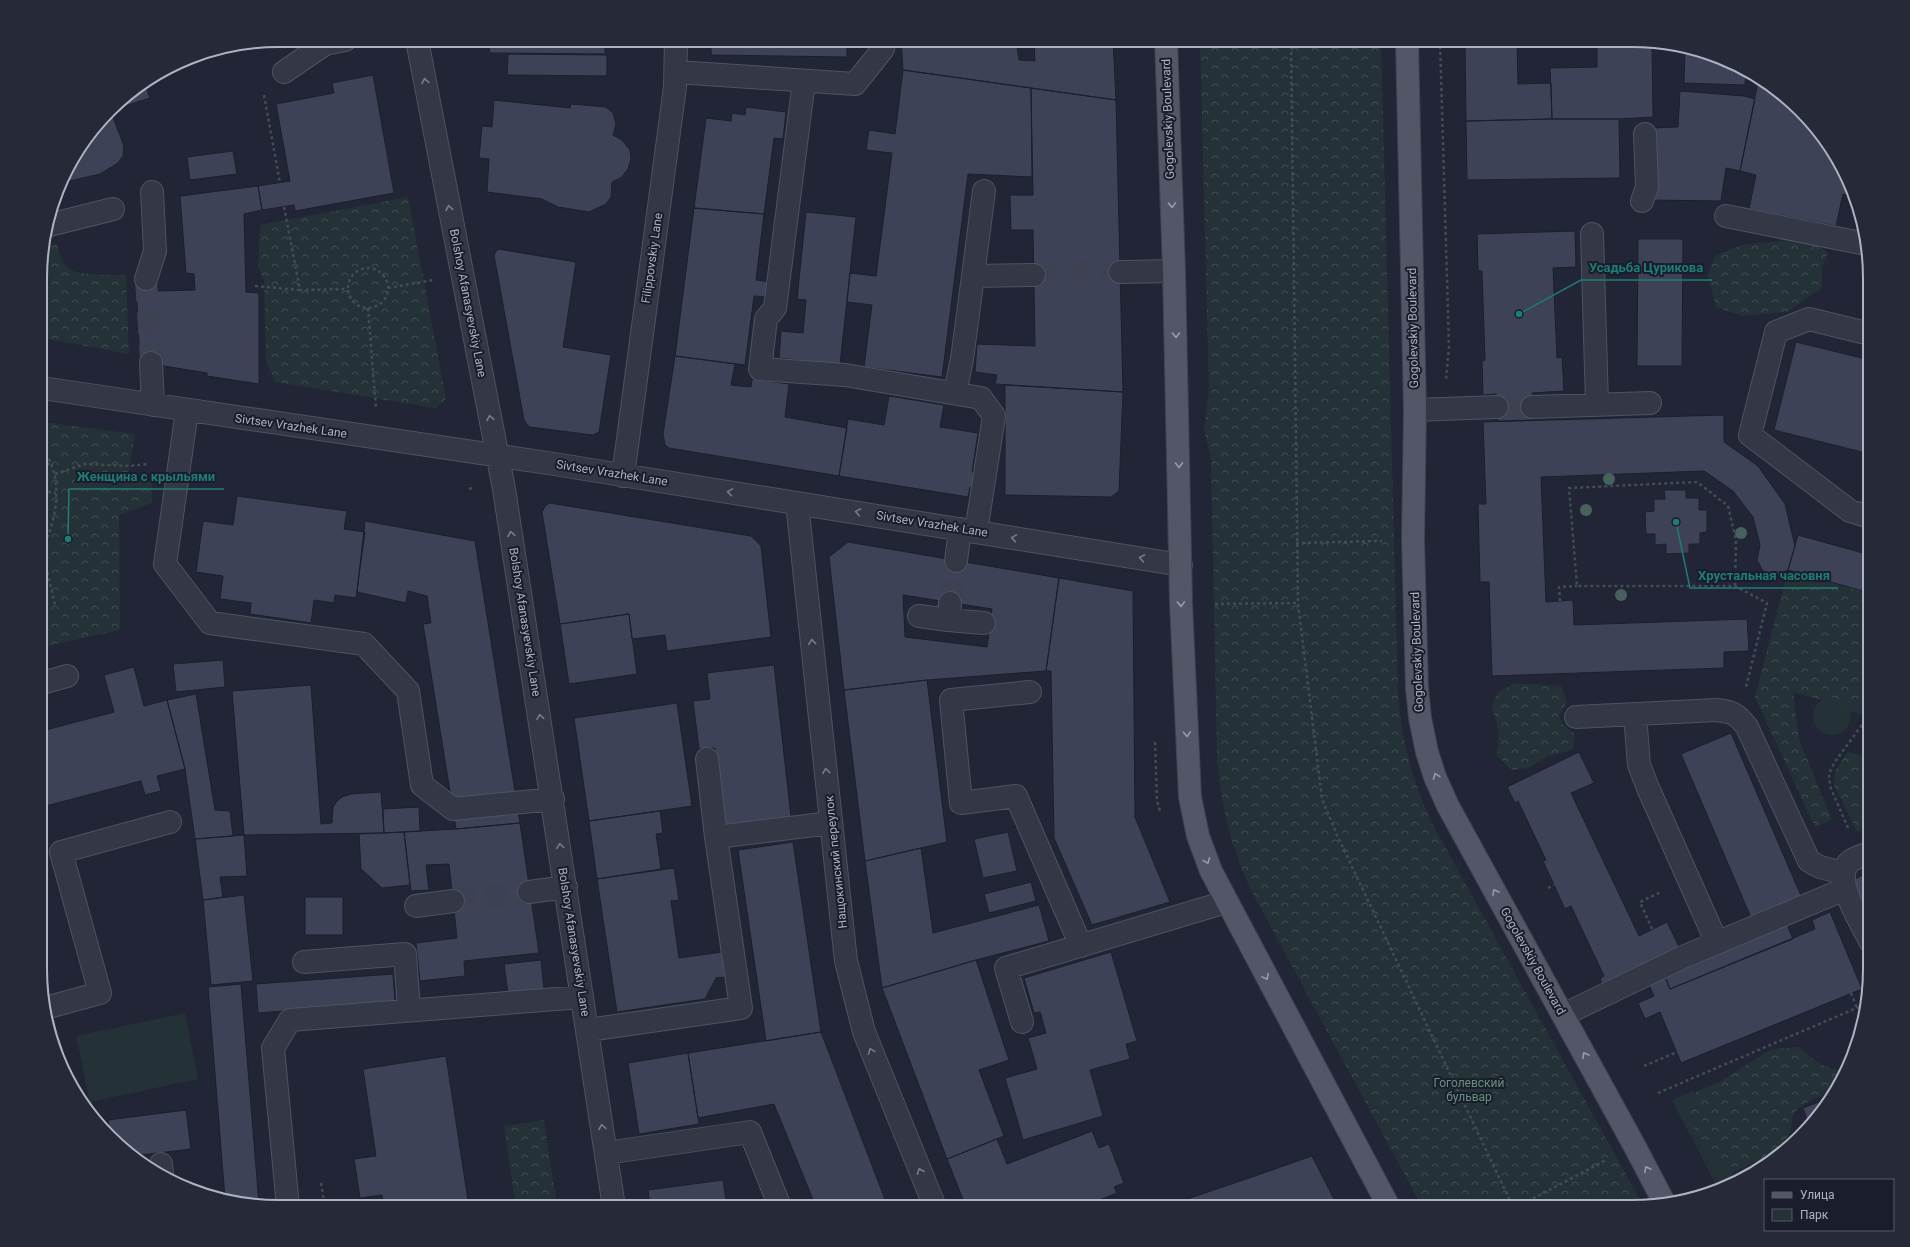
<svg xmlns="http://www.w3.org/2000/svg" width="1910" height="1247" font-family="Roboto,sans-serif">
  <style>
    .green { fill: #243238 }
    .forest { fill: url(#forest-crowns) }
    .building { fill: #3d4256; stroke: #1c1f2d; fill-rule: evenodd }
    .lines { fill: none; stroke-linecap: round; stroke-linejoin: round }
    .minor-tunnel { stroke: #3d4152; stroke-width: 22; stroke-dasharray: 22 11; stroke-linecap: butt }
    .minor-casing { stroke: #4f5261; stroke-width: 24 }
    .major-casing { stroke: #3e4150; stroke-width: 24 }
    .path { stroke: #404e54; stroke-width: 2.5; stroke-dasharray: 3 3; stroke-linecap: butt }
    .minor { stroke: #343846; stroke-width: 22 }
    .major { stroke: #525667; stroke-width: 22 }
    .tree { fill: #48615c }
    .oneway { stroke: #787b8b }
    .oneway2 { stroke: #989bac }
    .labels { text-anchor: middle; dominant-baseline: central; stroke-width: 4; stroke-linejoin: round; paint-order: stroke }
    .street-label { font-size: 12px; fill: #afb2c3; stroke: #1a1d2b }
    .park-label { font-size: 12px; fill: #68927b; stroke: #1a1d2b }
    .rim { fill: none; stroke: #afb2c3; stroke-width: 2 }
    .leader { fill: none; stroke: #1f7c76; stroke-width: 1.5 }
    .callout-dot { fill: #1f7c76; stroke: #1a1d2b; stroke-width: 1.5 }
    .callout-label { font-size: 13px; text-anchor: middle; font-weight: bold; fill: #1f7c76; stroke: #1a1d2b; stroke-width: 4; stroke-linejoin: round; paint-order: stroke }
  </style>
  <defs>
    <pattern id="forest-crowns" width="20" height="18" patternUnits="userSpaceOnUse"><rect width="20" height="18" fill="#243238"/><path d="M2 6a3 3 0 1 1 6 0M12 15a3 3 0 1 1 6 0" fill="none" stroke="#414d53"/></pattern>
  </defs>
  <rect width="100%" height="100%" fill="#212536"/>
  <path class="green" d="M1813 716a19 19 0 1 1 38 0a19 19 0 1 1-38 0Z
    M185,1013L198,1079L90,1102L76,1036Z
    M58,1030L67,1075L52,1031Z
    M1694,1090L1736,1181L1718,1189L1672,1100Z"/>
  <path class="forest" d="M1200,40H1381L1398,695C1403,745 1411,777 1432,823L1644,1207H1422L1252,892C1230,844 1222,810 1217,758L1211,460L1204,429L1209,391Z
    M408,197L446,399L435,408L275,382L266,360L264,281L258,267L260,225Z
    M1809,239L1828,253L1822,267V288L1787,312L1742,316L1716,307L1708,276L1715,256L1744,244Z
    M57,243C58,251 62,263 68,268C80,277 112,274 126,275L129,354L42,338V247Z
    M42,422L135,434L128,478L152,482V503L119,515L120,630L42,647Z
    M1788,570L1870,593V697L1864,715L1850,711L1847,705L1835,697L1821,700L1793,692L1799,739L1832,820L1815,827L1755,697Z
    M1515,683L1561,686L1567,702L1559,716L1562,724L1575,734L1572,750L1548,756L1528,768L1511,770L1497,755L1499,732L1492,706L1498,692Z
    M1870,737V826L1857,832L1834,785L1835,771L1848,752L1864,756Z
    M1799,1047C1814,1061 1825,1069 1845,1071L1832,1098L1826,1094C1816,1098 1797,1106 1793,1116C1791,1122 1792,1129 1789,1134C1781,1151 1745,1169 1728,1173L1695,1130L1686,1110L1696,1092L1719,1082L1772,1049Z
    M544,1120L557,1207H516L504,1126Z"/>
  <path class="building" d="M488,40H605V54L490,53Z
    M711,40H847V57L711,55Z
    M901,40H1016L1019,60L1035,61L1034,40H1113L1116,100L903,70Z
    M1465,40H1517L1518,84L1551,83L1552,119L1466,121Z
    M1597,40H1633L1652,43L1653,117L1619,119H1552L1550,68L1597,67Z
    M1685,49L1709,53L1746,71L1745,85L1684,83Z
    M508,54L607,55V76L507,75Z
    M903,70L1031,88L1032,177L968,174L942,377L864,367L872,305L847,302L850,273L876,276L892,153L866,150L869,130L895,134Z
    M373,75L394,193L295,211L294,205L262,210L258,186L290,181L276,104L334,93L332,83Z
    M1759,77L1765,80L1811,121L1838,159L1853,196L1843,194L1836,226L1749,209L1756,175L1740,171Z
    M145,84L150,98L125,106L122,98Z
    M1031,88L1116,100L1123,392L995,384L997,375L975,372L977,344L1035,346L1033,230H1011L1010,195H1033Z
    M1680,91L1744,96L1755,99L1740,171L1726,168L1721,201L1649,200L1650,128L1678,127Z
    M494,100L570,108L571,104L606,107L613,113L616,124L613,135L622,140L630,150L631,159L628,169L622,177L612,182L611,197L606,204L589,212L558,207L542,199L487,192L489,159L479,158L482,126L492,127Z
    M746,107L786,112L783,139L774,138L764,214L694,208L706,118L731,121L732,113L745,115Z
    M111,112L124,146L123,156L118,163L100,174L61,183L65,172Z
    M1552,119H1619L1620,178L1467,180L1466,121Z
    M233,151L237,174L190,180L187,157Z
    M258,186L262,210L244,214L246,292L259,293V384L207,376V373L140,362L136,285L140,279L152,278L157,284L158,291L195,290L194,274L186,273L180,196Z
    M694,208L764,214L756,280L770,282L768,297L754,296L745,365L675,356Z
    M806,212L856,217L840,365L779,358L781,331L803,333L806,300L797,299Z
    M1575,231L1576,267L1553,268L1557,358L1562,357L1564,391L1532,393L1533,420L1498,421L1496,394L1483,395L1482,361L1485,360L1482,271H1478L1477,234Z
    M1638,239H1683L1682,366H1637Z
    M498,249L576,262L563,347L611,355L599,432L593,435L529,427L524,420L494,255Z
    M1796,342L1870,360V454L1774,430Z
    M675,356L735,364L731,385L751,387L752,379L789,384L785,417L847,428L839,476L669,448L665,445L663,434Z
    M1005,385L1123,392L1119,491L1111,497L1005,495Z
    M889,396L944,405L940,427L978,433L972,472L979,473L977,488L970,487L968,497L839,476L848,419L884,425Z
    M1724,415V442L1758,466L1785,504L1795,546L1788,570L1777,576L1764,573L1757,560L1760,545L1753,517L1733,491L1704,471L1541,477L1546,602L1573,600L1574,625L1747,619L1749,651L1724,652V668L1492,676L1489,582H1480L1479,544L1478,504H1486L1483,422Z
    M1870,467V498L1862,497Z
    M1664,490H1686V498H1699V510H1707V532L1700,533V544H1689V553L1666,554V544L1655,545V534H1646L1645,512L1654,511V499H1665Z
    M237,496L347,511L344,529L365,532L356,598L335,595L334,603L314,600L311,623L250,614L251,603L220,599L223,576L196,572L203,521L233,525Z
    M550,503L751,536L761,546L771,637L667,651L665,635L632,639L629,614L560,624L542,512L546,505Z
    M365,521L475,541L520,823L456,829L423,624L431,623L427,596L408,591L406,603L357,592Z
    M1798,535L1870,555V593L1788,570Z
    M848,542L1059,578L1046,671L927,680L844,690L829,557ZM903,595L992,609L987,647L905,637Z
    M1059,578L1133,591L1135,817L1170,902L1092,925L1054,838L1051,671H1046Z
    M629,614L637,674L569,684L560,624Z
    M223,660L225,687L176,692L173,664Z
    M774,665L791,817L724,825L715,748L699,749L693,701L710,699L707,673Z
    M134,667L144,706L167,700L185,769L157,776L161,791L145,795L141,781L42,807V731L114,712L104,675Z
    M927,680L947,842L865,861L844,690Z
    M311,685L321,824L332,823L333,807L337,801L342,797L351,794L381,792L384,833L244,835L232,691Z
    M196,694L215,810L230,811L233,836L195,839L185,769L167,700Z
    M677,703L692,806L589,821L574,718Z
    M1731,733L1802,898L1752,920L1681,754Z
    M1579,752L1594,783L1571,793L1639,936L1667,922L1681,951L1604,988L1600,979L1604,976L1571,906L1565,909L1543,861L1546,860L1518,801L1515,803L1507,787Z
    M419,807L420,831L384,833L383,809Z
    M660,811L663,833L656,834L661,869L597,879L589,821Z
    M520,823L539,953L464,961L465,976L420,981L416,943L457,938L449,864L426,865L429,890L411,891L404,832L456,829Z
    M404,832L410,885L382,888L361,869L359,834Z
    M1008,832L1017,871L983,878L974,839Z
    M244,835L247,876L220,877L223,897L203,900L195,839Z
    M793,842L821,1032L766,1041L738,850Z
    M921,848L933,933L1039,905L1049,941L976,960L882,988L865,861Z
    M674,868L679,900L671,901L679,958L722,952L725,977L716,978L705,999L617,1012L597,879Z
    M1870,872V923L1850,881Z
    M1031,882L1036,901L989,913L984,894Z
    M244,895L253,981L211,985L203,900Z
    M305,897H343V935H305Z
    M1830,912L1862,989L1681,1063L1660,1012L1645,1019L1638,1003L1654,996L1648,983L1665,976L1670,989L1815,929L1812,920Z
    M1786,922L1793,939L1670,989L1663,972Z
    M1111,952L1137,1041L1126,1044L1130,1059L1090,1070L1103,1116L1023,1140L1005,1078L1037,1069L1028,1038L1046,1033L1040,1012L1034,1013L1024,978Z
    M541,960L544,989L508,993L504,964Z
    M976,960L1009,1060L979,1070L1004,1136L947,1159L882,988Z
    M393,974L395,1002L258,1013L256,984Z
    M241,984L259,1204L225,1198L208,987Z
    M821,1032L886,1202L875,1207H816L774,1104L698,1118L688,1053Z
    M688,1053L699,1124L639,1134L628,1063Z
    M446,1056L469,1207H384L382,1195L360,1198L354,1159L376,1156L363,1069Z
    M1832,1097L1830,1102L1809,1125L1803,1108Z
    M186,1110L191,1149L133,1156L110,1138L108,1120Z
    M1092,1131L1099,1148L1109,1144L1124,1183L1114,1187L1117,1193L1082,1207H966L947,1159L997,1139L1007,1164Z
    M1312,1156L1338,1207H1164L1252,1177Z
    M723,1180L727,1207H650L648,1190Z"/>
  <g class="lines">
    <path class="minor-tunnel" d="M1034,275L1120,272
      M146,279L151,363
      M1497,407H1532
      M950,603L956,561
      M453,901L529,892"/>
    <g class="minor-casing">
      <path id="minor" d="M417,40L504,489L614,1207
        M284,72L325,44L345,40
        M676,72L855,84L883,49V40
        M804,81L775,308L766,319L760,369L845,375L981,398L994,416L976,532
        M1642,201L1647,187L1645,134
        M1726,216L1866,244
        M49,225L113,209
        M1592,234L1597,404
        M1120,272L1174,271
        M973,276L984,191
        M146,279L155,251L152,192
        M1870,334L1809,319L1776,332L1750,435L1850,511L1870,517
        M151,363L153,405
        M42,388L554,464L1181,565
        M955,393L962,359L973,276L1034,275
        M1532,407L1650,403
        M1415,410L1497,407
        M187,411L165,564L210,623L364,644L408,691L422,785L453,809L553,799
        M623,476L675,87L676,40
        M797,503L846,961L864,1032L935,1207
        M956,561L960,529
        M950,603L948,620L984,623
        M919,616L948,620
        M42,683L67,676
        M1030,692L951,700L961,803L1016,796L1081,946
        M1635,715L1639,765L1648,788L1717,943
        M1576,717L1717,710C1733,712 1737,714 1747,727L1809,861L1820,867L1843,873
        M707,759L716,837
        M1870,853C1864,855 1857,857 1852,860C1829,875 1861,922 1870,941
        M529,892L566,887
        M416,906L453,901
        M304,962L405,954L409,1010
        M45,1008L100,993L61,852L170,822
        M1563,1015L1683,957L1845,889
        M1022,1022L1006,968L1226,902
        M588,1030L741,1008L716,837L831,823
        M606,1153L750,1132L780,1207
        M161,1164L162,1175
        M288,1207L273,1048L290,1020L582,997"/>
    </g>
    <g class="major-casing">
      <path id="major" d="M1166,40L1174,271L1181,603L1190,797L1198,836L1211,871L1389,1207
        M1407,40L1415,410L1413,540L1417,688L1420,718L1427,752L1435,777L1448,806L1634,1145L1665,1204"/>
    </g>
    <path class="path" d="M1291,40L1298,603L1322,799L1337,835L1513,1207
      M1440,40L1449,347L1446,379
      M264,95L280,183
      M284,207L300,290L347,289
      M348 288a20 20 0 1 1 40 0a20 20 0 1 1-40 0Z
      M255,286L300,290
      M388,288L433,280
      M368,308L376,408
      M42,449C65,476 57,521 42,549
      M42,468L50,463
      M55,474L85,464L129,466L149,464
      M469,489L474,487
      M42,491L56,493
      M1296,543L1382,541
      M42,549L55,605
      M1735,586L1736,540L1728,506L1697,482L1569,488L1577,586H1735L1767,603L1746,687
      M1560,601L1559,587L1577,586
      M1215,604L1298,603
      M1155,742L1157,801L1160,811
      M1848,828L1830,786L1829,774L1834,763L1870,714
      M1548,888L1554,885
      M1652,929L1640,902L1661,892
      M1851,993L1857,1008
      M1644,1066L1677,1052
      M1658,1093L1866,1004
      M321,1183L325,1207
      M1517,1207L1606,1160"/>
    <use href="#minor" class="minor"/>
    <use href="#major" class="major"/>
  </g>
  <g class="tree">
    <circle cx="1609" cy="479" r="6"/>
    <circle cx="1586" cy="510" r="6"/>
    <circle cx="1741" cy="533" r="6"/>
    <circle cx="1621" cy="595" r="6"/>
  </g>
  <defs><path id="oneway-chevron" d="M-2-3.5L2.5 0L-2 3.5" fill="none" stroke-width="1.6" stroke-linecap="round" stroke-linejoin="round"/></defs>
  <g class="oneway">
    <use href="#oneway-chevron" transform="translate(425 81) rotate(-101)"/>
    <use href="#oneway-chevron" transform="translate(449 208) rotate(-101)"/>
    <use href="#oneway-chevron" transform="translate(490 418) rotate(-101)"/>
    <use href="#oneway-chevron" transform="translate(730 492) rotate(-171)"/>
    <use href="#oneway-chevron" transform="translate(858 512) rotate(-170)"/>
    <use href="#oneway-chevron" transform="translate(511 534) rotate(-99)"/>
    <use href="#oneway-chevron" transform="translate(1014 538) rotate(-171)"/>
    <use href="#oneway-chevron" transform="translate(1142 558) rotate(-170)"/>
    <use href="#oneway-chevron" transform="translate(812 642) rotate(-96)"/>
    <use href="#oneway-chevron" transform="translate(540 717) rotate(-99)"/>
    <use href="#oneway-chevron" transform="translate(826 771) rotate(-96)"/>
    <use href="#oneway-chevron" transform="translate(560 846) rotate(-98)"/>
    <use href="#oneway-chevron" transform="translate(871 1051) rotate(-111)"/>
    <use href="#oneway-chevron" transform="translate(602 1127) rotate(-99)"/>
    <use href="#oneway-chevron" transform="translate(920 1171) rotate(-113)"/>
  </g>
  <g class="oneway2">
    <use href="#oneway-chevron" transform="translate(1172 205) rotate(88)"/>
    <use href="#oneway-chevron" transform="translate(1176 335) rotate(89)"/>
    <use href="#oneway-chevron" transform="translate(1179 465) rotate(89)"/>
    <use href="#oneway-chevron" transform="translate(1181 604) rotate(88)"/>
    <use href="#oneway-chevron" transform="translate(1187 734) rotate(87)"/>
    <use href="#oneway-chevron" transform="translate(1436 776) rotate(-111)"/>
    <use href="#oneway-chevron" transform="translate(1207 861) rotate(69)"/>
    <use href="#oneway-chevron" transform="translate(1495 892) rotate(-119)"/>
    <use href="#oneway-chevron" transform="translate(1266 977) rotate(62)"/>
    <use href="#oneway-chevron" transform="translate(1585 1055) rotate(-119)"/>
    <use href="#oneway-chevron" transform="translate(1647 1169) rotate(-117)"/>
  </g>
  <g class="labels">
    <g class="street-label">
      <text transform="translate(1168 119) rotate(-92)">Gogolevskiy Boulevard</text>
      <text transform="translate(652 258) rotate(-82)">Filippovskiy Lane</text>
      <text transform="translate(468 303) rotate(79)">Bolshoy Afanasyevskiy Lane</text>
      <text transform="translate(1413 328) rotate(-91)">Gogolevskiy Boulevard</text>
      <text transform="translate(291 426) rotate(8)">Sivtsev Vrazhek Lane</text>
      <text transform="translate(612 473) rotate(9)">Sivtsev Vrazhek Lane</text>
      <text transform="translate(932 524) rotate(9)">Sivtsev Vrazhek Lane</text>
      <text transform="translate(525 622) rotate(81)">Bolshoy Afanasyevskiy Lane</text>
      <text transform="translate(1417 652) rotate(-92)">Gogolevskiy Boulevard</text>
      <text transform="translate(836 862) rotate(-96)">Нащокинский переулок</text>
      <text transform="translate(574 942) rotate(81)">Bolshoy Afanasyevskiy Lane</text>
      <text transform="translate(1533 961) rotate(61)">Gogolevskiy Boulevard</text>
    </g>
    <g class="park-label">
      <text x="1469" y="1083">Гоголевский<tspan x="1469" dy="14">бульвар</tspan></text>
    </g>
  </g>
  <path d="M0 0H1910V1247H0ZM278 47H1632A231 231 0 0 1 1863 278V969A231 231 0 0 1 1632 1200H278A231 231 0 0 1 47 969V278A231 231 0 0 1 278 47Z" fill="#262937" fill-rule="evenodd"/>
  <path class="rim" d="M278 47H1632A231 231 0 0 1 1863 278V969A231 231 0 0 1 1632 1200H278A231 231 0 0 1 47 969V278A231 231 0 0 1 278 47Z"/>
  <path class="leader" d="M1519 314L1581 280H1712M68 539L69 489H224M1676 522L1690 588H1838"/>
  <g class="callout-dot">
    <circle cx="1519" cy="314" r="4"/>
    <circle cx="68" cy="539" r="4"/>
    <circle cx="1676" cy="522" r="4"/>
  </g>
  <g class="callout-label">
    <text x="1646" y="272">Усадьба Цурикова</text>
    <text x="146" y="481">Женщина с крыльями</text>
    <text x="1764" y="580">Хрустальная часовня</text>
  </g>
  <rect x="1764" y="1179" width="130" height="52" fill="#1a1d2b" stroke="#565968"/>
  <rect x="1772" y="1192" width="20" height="6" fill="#525667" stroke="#565968"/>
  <text x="1800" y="1199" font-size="12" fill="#afb2c3">Улица</text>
  <rect x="1772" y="1209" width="20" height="12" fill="#243238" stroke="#565968"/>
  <text x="1800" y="1219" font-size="12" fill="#afb2c3">Парк</text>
</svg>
